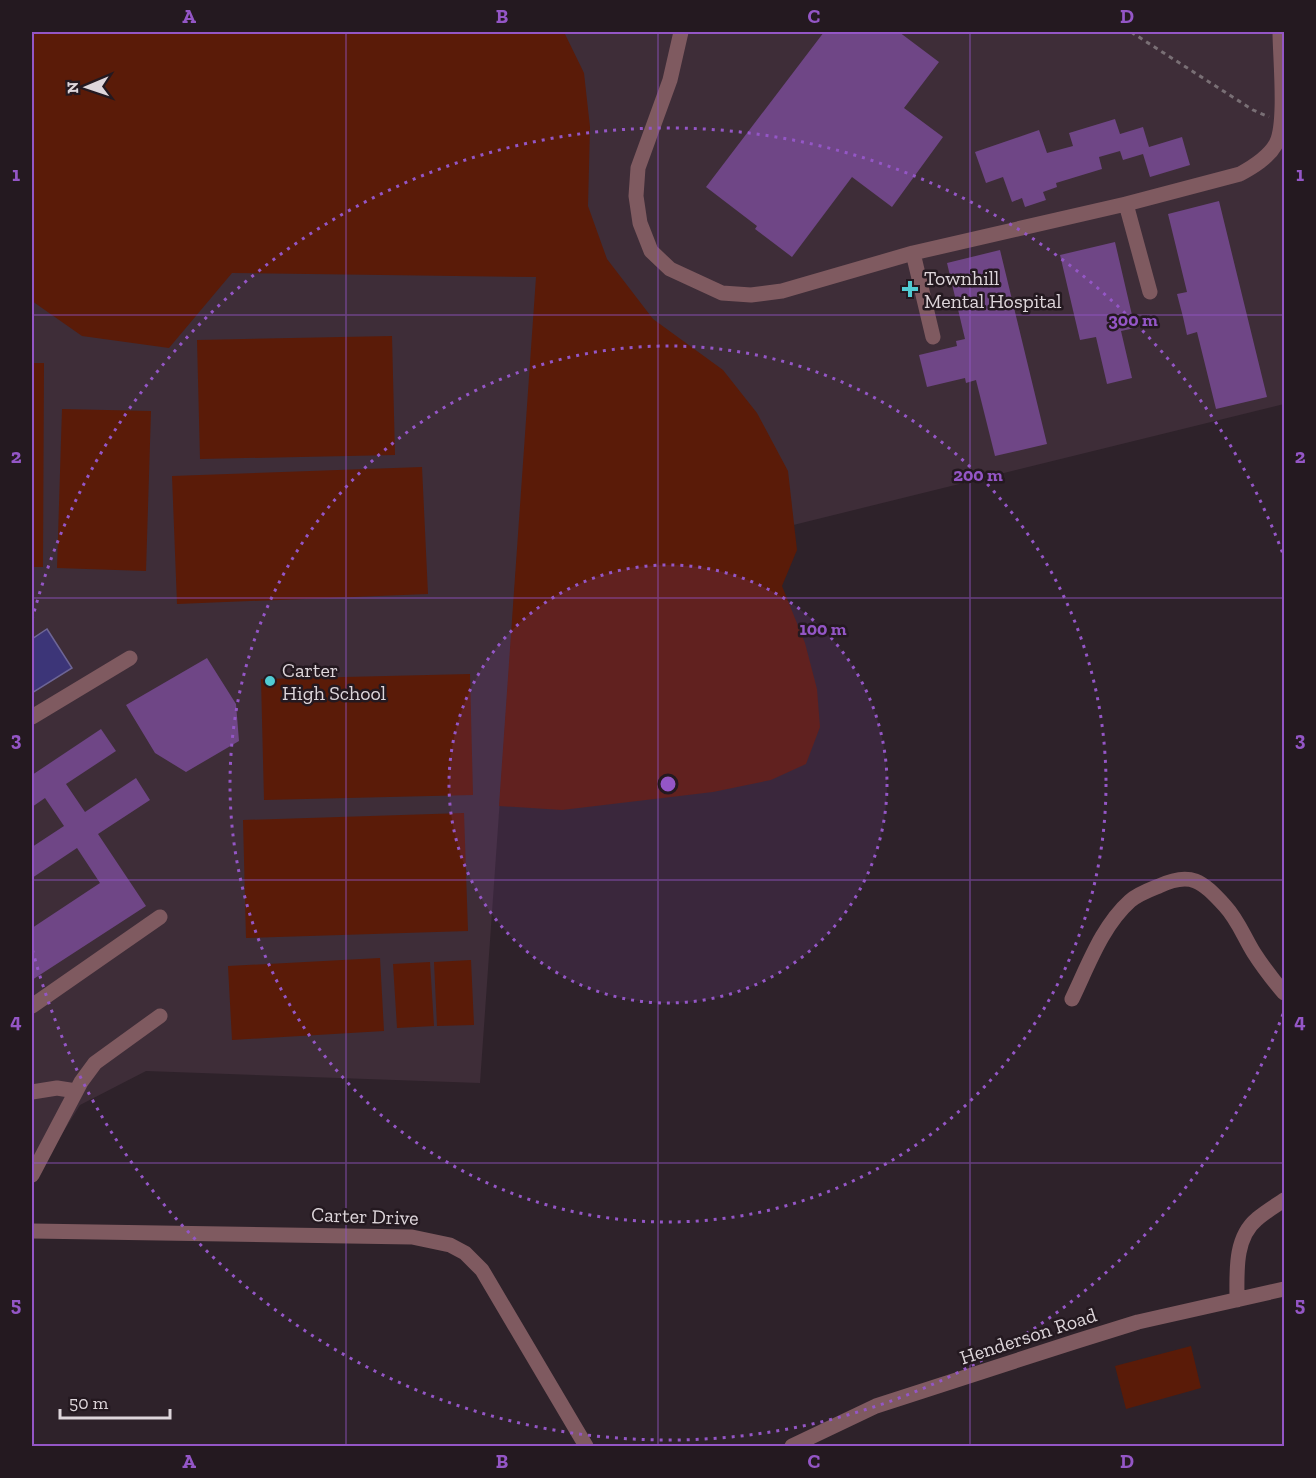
<svg xmlns="http://www.w3.org/2000/svg" width="1316" height="1478" font-family="'Zilla Slab',serif">
  <style>
    .built { fill: #3e2d38 }
    .green { fill: #5a1b08 }
    .water { fill: #3c3578; stroke: #6d6596; stroke-width: 1.5 }
    .building { fill: #6f4686 }
    .lines { fill: none; stroke-linecap: round; stroke-linejoin: round }
    .path { stroke: #796f75; stroke-width: 3; stroke-dasharray: 4.5 4.5; stroke-linecap: butt }
    .minor { stroke: #7f5a60; stroke-width: 15 }
    .grid { fill: none; stroke: #9456c6; stroke-width: 1.5; stroke-opacity: 0.55 }
    .ring { fill: none; stroke: #9456c6; stroke-width: 3; stroke-dasharray: 3 6 }
    .poi-dot { fill: #51ccd3; stroke: #241920; stroke-width: 2 }
    .labels { text-anchor: middle; dominant-baseline: central; stroke-width: 5; stroke-linejoin: round; paint-order: stroke }
    .poi-label { font-size: 20px; fill: #ded6db; stroke: #241920; text-anchor: start }
    .street-label { font-size: 20px; fill: #ded6db; stroke: #241920 }
    .centre { fill: #9456c6; stroke: #241920; stroke-width: 3 }
    .ring-label { font-size: 18px; text-anchor: middle; font-weight: bold; fill: #9456c6; stroke: #241920; stroke-width: 5; stroke-linejoin: round; paint-order: stroke }
    .neatline { fill: none; stroke: #9456c6; stroke-width: 2 }
    .grid-label { font-size: 20px; text-anchor: middle; font-weight: bold; fill: #9456c6 }
  </style>
  <rect width="100%" height="100%" fill="#2e222a"/>
  <path class="built" d="M32,32H1284V404L635,564L517,557L480,1083L146,1071L80,1105L32,1182Z"/>
  <path class="green" d="M32,32H564L584,73L590,127L588,206L607,259L653,319L723,370L757,413L788,471L797,550L782,586L805,643L817,689L820,727L806,764L771,780L713,792L562,810L499,806L536,277L232,273L169,348L82,336L32,301Z
    M392,336L395,455L200,459L197,340Z
    M32,363H44L43,567H32Z
    M62,409L151,411L146,571L57,568Z
    M422,467L428,594L177,604L172,476Z
    M470,674L473,795L264,800L261,679Z
    M464,813L468,931L246,938L243,820Z
    M380,958L384,1031L232,1040L228,966Z
    M471,960L474,1025L437,1026L434,962Z
    M430,962L434,1026L397,1028L393,964Z
    M1191,1346L1201,1388L1126,1409L1115,1366Z"/>
  <path class="water" d="M47,629L72,668L32,693V639Z"/>
  <path class="building" d="M824,32H899L939,62L904,108L943,137L892,207L852,177L792,257L755,229L757,226L706,187Z
    M1115,119L1120,134L1143,127L1149,147L1182,137L1190,165L1150,177L1143,154L1123,160L1120,151L1099,157L1102,169L1056,183L1057,187L1043,192L1046,200L1025,207L1022,198L1012,202L1003,177L986,183L975,152L1039,130L1047,153L1073,146L1069,133Z
    M1219,201L1267,397L1216,409L1197,332L1187,335L1183,317L1177,294L1187,292L1168,214Z
    M1115,242L1135,328L1121,331L1132,378L1107,384L1096,337L1080,340L1060,255Z
    M1000,250L1047,444L995,456L976,380L966,383L965,378L927,387L919,355L957,346L956,341L965,339L947,263Z
    M207,658L236,704L239,741L186,772L155,753L126,705Z
    M101,729L116,751L66,784L85,812L136,778L150,800L98,834L146,906L32,980V928L100,883L77,848L32,878V847L64,826L45,798L32,807V775Z"/>
  <g class="lines">
    <path class="path" d="M1131,32L1253,110L1269,117"/>
    <path class="minor" d="M681,32L670,80L638,168L636,196L640,223L651,251L670,269L722,293L751,295L782,291L913,253L1126,204L1240,174C1253,167 1268,158 1276,144C1287,124 1280,57 1280,32
      M1126,204L1150,292
      M913,253L933,337
      M32,717L130,658
      M1072,999C1088,966 1102,926 1130,901C1138,894 1149,890 1159,886C1191,871 1202,881 1225,906C1238,920 1244,937 1254,953C1263,967 1273,980 1284,993
      M32,1006L160,917
      M32,1092L57,1088L76,1091
      M32,1175L81,1082L95,1063L160,1016
      M32,1231L412,1237L450,1245L465,1253L482,1270L586,1446
      M1237,1300C1237,1273 1234,1238 1257,1219C1265,1212 1275,1206 1284,1200
      M792,1446L876,1406L1077,1341L1138,1322L1284,1289"/>
  </g>
  <path class="grid" d="M346,32V1446M658,32V1446M970,32V1446M32,315H1284M32,598H1284M32,880H1284M32,1163H1284"/>
  <circle cx="668" cy="784" r="219" fill="#9456c6" fill-opacity=".12"/>
  <g class="ring">
    <circle cx="668" cy="784" r="219"/>
    <circle cx="668" cy="784" r="438"/>
    <path d="M1283 1014A657 657 0 0 1 32 948M32 620A657 657 0 0 1 1283 554"/>
  </g>
  <g class="poi-dot">
    <path d="M907 280h6v6h6v6h-6v6h-6v-6h-6v-6h6z"/>
    <circle cx="270" cy="681" r="6"/>
  </g>
  <g class="labels">
    <g class="poi-label">
      <text x="924" y="278">Townhill<tspan x="924" dy="23">Mental Hospital</tspan></text>
      <text x="282" y="670">Carter<tspan x="282" dy="23">High School</tspan></text>
    </g>
    <g class="street-label">
      <text transform="translate(365 1216) rotate(2)">Carter Drive</text>
      <text transform="translate(1028 1336) rotate(-18)">Henderson Road</text>
    </g>
  </g>
  <circle cx="668" cy="784" r="9" class="centre"/>
  <g class="ring-label">
    <text x="1133" y="326">300 m</text>
    <text x="978" y="481">200 m</text>
    <text x="823" y="635">100 m</text>
  </g>
  <rect width="1316" height="1478" fill="none" stroke="#241920" stroke-width="66"/>
  <g transform="translate(87 87) rotate(268)" stroke="#241920" stroke-width="4.5" paint-order="stroke">
  <path d="M0-4.5L10 22L0 15L-10 22Z" fill="#ded6db"/>
  <text y="-9" font-size="16" font-weight="bold" text-anchor="middle" fill="#ded6db">N</text>
  </g>
  <path d="M60 1409v9h110v-9" fill="none" stroke="#ded6db" stroke-width="3"/>
  <text x="69" y="1409" font-size="18" fill="#ded6db" stroke="#241920" stroke-width="4.5" paint-order="stroke">50 m</text>
  <rect x="33" y="33" width="1250" height="1412" class="neatline"/>
  <g class="grid-label">
    <text x="189" y="23">A</text>
    <text x="502" y="23">B</text>
    <text x="814" y="23">C</text>
    <text x="1127" y="23">D</text>
    <text x="16" y="181">1</text>
    <text x="1300" y="181">1</text>
    <text x="16" y="463">2</text>
    <text x="1300" y="463">2</text>
    <text x="16" y="746">3</text>
    <text x="1300" y="746">3</text>
    <text x="16" y="1028">4</text>
    <text x="1300" y="1028">4</text>
    <text x="16" y="1311">5</text>
    <text x="1300" y="1311">5</text>
    <text x="189" y="1468">A</text>
    <text x="502" y="1468">B</text>
    <text x="814" y="1468">C</text>
    <text x="1127" y="1468">D</text>
  </g>
</svg>
